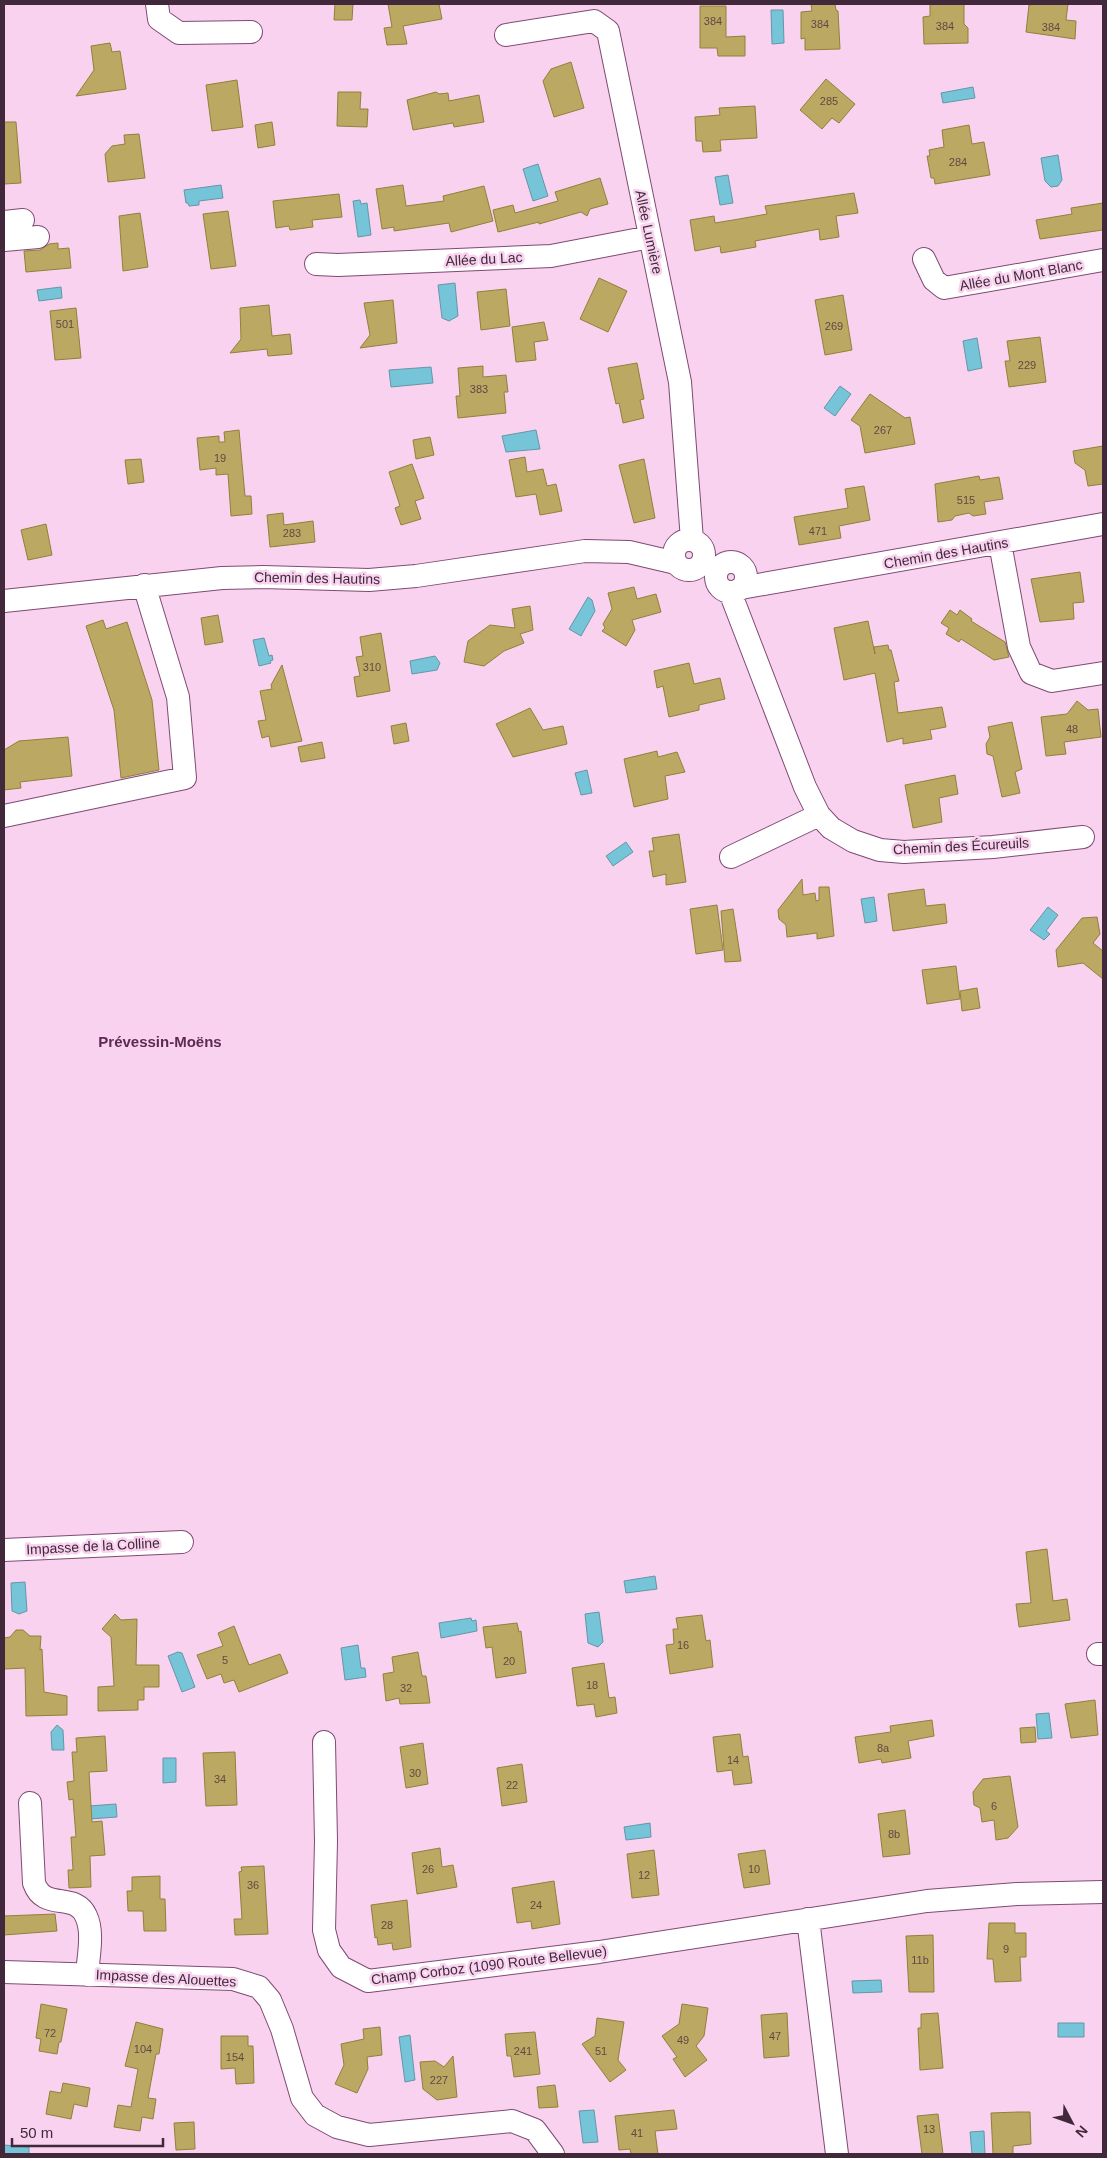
<svg xmlns="http://www.w3.org/2000/svg" width="1107" height="2158" font-family="Arial,sans-serif">
  <style>
    .water { fill: #75c4d7; stroke: #6596a8 }
    .building { fill: #bba963; stroke: #928039 }
    .lines { fill: none; stroke-linecap: round; stroke-linejoin: round }
    .street-casing { stroke: #7f4a74; stroke-width: 24 }
    .street { stroke: #fff; stroke-width: 22 }
    .labels { text-anchor: middle; dominant-baseline: central; stroke-width: 5; stroke-linejoin: round; paint-order: stroke }
    .number-label { font-size: 11px; fill: #604945 }
    .street-label { font-size: 14px; fill: #41293b; stroke: #f8d2ee }
    .neighbourhood-label { font-size: 15px; font-weight: bold; fill: #5d2a53; stroke: #f8d2ee }
  </style>
  <rect width="100%" height="100%" fill="#f8d2ee"/>
  <path class="water" d="M771,10H783L784,43L772,44Z
    M973,87L975,98L943,103L941,93Z
    M1058,155L1062,180L1058,186L1051,187L1045,181L1041,158Z
    M538,164L548,196L533,201L523,169Z
    M728,175L733,203L720,205L715,177Z
    M221,185L223,198L199,201V205L189,206L188,203H186L184,190Z
    M360,200L361,204L367,203L371,235L358,237L353,201Z
    M455,283L458,316L449,321L442,318L438,285Z
    M61,287L62,298L39,301L37,290Z
    M977,338L982,368L968,371L963,341Z
    M431,367L433,383L391,387L389,370Z
    M840,386L851,394L835,416L824,408Z
    M536,430L540,449L506,452L502,436Z
    M588,597L592,600L595,611L581,636L569,629Z
    M264,638L269,656L272,655L273,660L270,661L271,663L259,666L253,640Z
    M435,656L440,663L437,670L412,674L410,661Z
    M587,770L592,793L581,795L575,773Z
    M626,842L633,852L613,866L606,856Z
    M874,897L877,921L865,923L861,899Z
    M1048,907L1058,915L1046,931L1050,934L1044,940L1030,930Z
    M655,1576L657,1589L626,1593L624,1581Z
    M25,1582L27,1611L19,1614L12,1611L11,1583Z
    M599,1612L603,1642L598,1647L588,1643L585,1614Z
    M471,1618L472,1621L476,1620L477,1631L441,1638L439,1623Z
    M358,1645L361,1668H365L366,1677L345,1680L341,1648Z
    M178,1652L182,1653L195,1687L182,1692L168,1656Z
    M1049,1713L1052,1738L1038,1739L1036,1714Z
    M57,1725L63,1730L64,1750H52L51,1732Z
    M163,1758H176V1782L163,1783Z
    M116,1804L117,1817L90,1819L89,1806Z
    M650,1823L651,1837L626,1840L624,1827Z
    M881,1980L882,1992L853,1993L852,1981Z
    M1058,2023H1084V2037H1058Z
    M410,2035L415,2080L405,2082L399,2037Z
    M594,2110L598,2142L583,2143L579,2111Z
    M984,2131L985,2154H972L970,2132Z
    M4,2145L29,2147V2154H4Z"/>
  <path class="building" d="M335,4H353L352,20H334Z
    M388,4H439L442,19L403,26L407,44L387,45L384,28L392,27Z
    M811,4H835L836,10L838,11L840,49L805,50V38L801,39V12L812,11Z
    M930,4H964V24L968,28V43L924,44L923,17L930,16Z
    M1037,4H1068L1066,20L1076,21L1075,39L1026,32L1029,5Z
    M700,6H726V37L745,36V56H718L717,48H700Z
    M110,43L112,52L120,51L126,89L76,96L94,70L91,46Z
    M571,62L584,108L554,117L543,81L551,69Z
    M826,79L855,104L839,123L832,118L822,129L800,110Z
    M237,80L243,127L212,131L206,85Z
    M338,92H361L360,109H368L367,127L337,126Z
    M436,92L439,94L448,93L449,101L479,95L484,122L454,127L453,123L413,130L407,100Z
    M755,106L757,138L720,140L721,151L703,152L702,141H696L695,117L720,115L719,108Z
    M4,122H16L21,183L4,184Z
    M272,122L275,145L258,148L255,125Z
    M969,125L972,144L984,142L990,175L935,184L934,178H931L927,156H930L929,150L944,147L942,130Z
    M139,134L145,178L108,182L105,154L112,146L125,144L124,135Z
    M600,178L608,204L590,209L587,216L581,212L539,224V222L498,232L493,210L513,205L515,213L558,201L555,192Z
    M403,185L406,206L444,201L443,196L484,186L493,221L451,232L449,223L394,231V227L382,229L376,189Z
    M854,193L858,213L836,216L839,237L820,240L819,229L755,241L756,247L721,253L720,246L695,251L690,220L714,216L715,223L739,219L767,214L765,206Z
    M339,194L342,217L312,220L313,227L290,230L289,226L276,228L273,201Z
    M1103,203V230L1040,239L1036,220L1072,214L1071,208Z
    M228,211L236,266L211,269L203,214Z
    M140,213L148,267L123,271L119,216Z
    M58,243V249L69,248L71,268L26,272L24,251L40,250L49,244Z
    M599,278L627,291L608,332L580,319Z
    M506,289L510,326L481,330L477,292Z
    M843,295L852,350L825,355L815,300Z
    M393,300L397,343L360,348L370,335L364,303Z
    M269,305L272,336L290,334L292,354L268,356L267,349L230,353L241,339L240,308Z
    M76,308L81,358L55,360L50,311Z
    M544,322L548,340L534,342L536,360L516,362L512,327Z
    M1040,337L1046,382L1009,387L1005,361H1010L1007,341Z
    M637,363L644,399L640,400L644,418L623,423L619,403L616,404L608,368Z
    M483,366V377L506,375L508,392H504L506,413L458,418L456,396H460L458,368Z
    M870,394L905,418L910,417L915,444L865,453L860,426L851,420Z
    M239,430L245,496H251L252,514L231,516L228,474L216,475V468L200,470L197,438L219,436V442H225L224,432Z
    M430,437L434,455L416,459L413,440Z
    M1103,446V484L1088,486L1085,470L1075,463L1073,451Z
    M525,457L527,472L543,469L547,486L556,484L562,511L540,515L536,494L516,497L509,460Z
    M141,459L144,482L128,484L125,460Z
    M644,459L655,518L634,523L619,465Z
    M412,464L424,498L415,501L421,519L401,525L395,508L400,506L389,472Z
    M979,476L980,480L999,477L1003,499L984,502L986,514L973,516L969,513L955,516L952,520L938,522L935,484Z
    M864,486L870,520L839,526L841,538L799,545L794,517L848,508L845,489Z
    M283,513L284,525L313,521L315,542L270,547L267,515Z
    M46,524L52,555L28,560L21,530Z
    M1080,572L1084,602L1073,603L1074,619L1040,622L1031,579Z
    M634,587L637,599L656,594L661,612L632,620L635,630L626,646L602,631L605,628L603,624L612,609L608,593Z
    M530,606L533,630L520,634L524,643L504,651L484,666L464,662L468,641L490,625L515,628L512,609Z
    M950,610L957,615L960,610L972,619L971,621L1005,642L1009,657L994,660L961,639L959,642L946,634L949,628L941,623Z
    M218,615L223,642L205,645L201,618Z
    M103,620L106,629L127,622L152,700L159,770L121,778L114,710L86,626Z
    M868,621L875,654L874,647L888,645L889,650H891L899,681L894,682L898,713L942,707L946,727L930,730L932,739L903,744V738L887,742L875,673L844,680L834,628Z
    M381,633L390,691L357,697L354,677L360,676L356,657L363,656L360,637Z
    M689,663L694,684L720,678L725,699L699,705V710L669,717L663,686L657,688L654,671Z
    M282,665L302,741L271,747L269,736L262,738L258,721L266,720L260,691L272,689L271,685Z
    M1077,701L1088,710L1098,709L1101,737L1064,742L1066,754L1046,756L1041,717L1067,714Z
    M530,708L543,730L563,726L567,744L513,757L496,724Z
    M1012,722L1022,769L1015,772L1020,793L1002,797L993,756L987,754L986,744L990,737L988,727Z
    M406,723L409,741L394,744L391,726Z
    M68,737L72,776L20,782L21,788L4,790V750L19,741Z
    M322,742L325,758L301,762L298,747Z
    M657,751L658,757L677,752L685,772L665,776L668,799L634,807L624,759Z
    M955,775L958,794L939,798L942,822L913,828L905,785Z
    M679,834L686,882L666,885V874L653,877L649,851H654L652,838Z
    M802,879L803,895L815,893L816,901L819,900V887H829L834,936L817,939V933L787,937L786,925L779,919L778,910Z
    M924,889L926,906L945,904L947,923L893,931L888,894Z
    M717,905L723,950L696,954L690,909Z
    M733,909L741,961L725,962L721,911Z
    M1097,917L1100,934L1093,943L1103,951V979L1083,963L1058,967L1056,950L1082,918Z
    M956,966L960,999L927,1004L922,970Z
    M977,988L980,1008L962,1011L960,991Z
    M1047,1549L1053,1601L1067,1599L1070,1620L1019,1627L1016,1604L1031,1603L1026,1552Z
    M115,1614L121,1620L137,1619L136,1665H159V1687H144V1700H138V1710L98,1711V1687L114,1686L111,1637L102,1629Z
    M702,1615L706,1641L710,1640L713,1667L670,1674L666,1645L674,1644L673,1629H678L676,1618Z
    M517,1623L519,1632L521,1631L526,1673L496,1678L492,1647L486,1648L483,1627Z
    M234,1626L249,1665L280,1654L288,1673L239,1692L234,1680L224,1683L221,1674L207,1679L197,1655L223,1646L218,1633Z
    M16,1630H23L30,1636H41L40,1650L42,1649L44,1692L67,1696V1715L26,1716L25,1668L4,1669V1638L10,1637Z
    M418,1652L422,1676H426L430,1703L400,1704L399,1698L386,1701L383,1674L394,1672L392,1657Z
    M604,1663L609,1698L615,1697L617,1713L596,1717L594,1704L577,1706L572,1668Z
    M1095,1700L1098,1735L1071,1738L1065,1704Z
    M932,1720L934,1736L908,1741L911,1758L882,1763L881,1759L859,1763L855,1737L891,1732L890,1726Z
    M1035,1727L1036,1742L1021,1743L1020,1728Z
    M740,1734L743,1757L748,1756L752,1783L734,1785L732,1770L717,1772L713,1737Z
    M105,1736L107,1771L89,1772L92,1822L102,1821L105,1855L90,1856L91,1887L69,1888L68,1870H73L71,1837H76L73,1799L69,1800L67,1782L74,1781L72,1752H77L76,1738Z
    M423,1743L428,1784L406,1788L400,1747Z
    M235,1752L237,1805L206,1806L203,1753Z
    M522,1764L527,1802L502,1806L497,1768Z
    M1010,1776L1018,1827L1008,1838L996,1840L994,1820L982,1822L980,1808L974,1805L973,1792L983,1779Z
    M905,1810L910,1854L883,1857L878,1814Z
    M440,1848L442,1867L453,1865L457,1887L417,1894L412,1853Z
    M654,1850L659,1895L632,1898L627,1854Z
    M765,1850L770,1884L744,1888L738,1854Z
    M264,1866L268,1934L235,1935L234,1919H242L239,1872L242,1871L241,1867Z
    M160,1876V1899H165L166,1931H144L143,1911H128L127,1891H132V1877Z
    M554,1881L560,1924L532,1929L531,1921L517,1923L512,1888Z
    M407,1900L411,1947L393,1950L392,1943L378,1945L377,1937L375,1938L371,1905Z
    M55,1914L57,1931L4,1935V1916Z
    M989,1923H1015V1933H1026V1957H1020L1021,1981L995,1982L993,1959H987Z
    M933,1935L934,1992H909L906,1936Z
    M41,2004L67,2009L61,2042H59L57,2054L39,2051L41,2039L36,2038Z
    M682,2004L708,2008L704,2036L696,2046L707,2060L685,2077L673,2059L677,2057L662,2036L679,2024Z
    M787,2013L789,2056L764,2058L761,2015Z
    M938,2013L943,2068L920,2070L918,2028H921V2014Z
    M597,2018L624,2022L618,2060L626,2070L610,2082L582,2044L595,2036Z
    M136,2022L163,2029L159,2054H156L148,2098L156,2099L153,2119L142,2117L140,2131L114,2127L118,2105L131,2107L138,2069L125,2066Z
    M380,2027L382,2055L367,2057L368,2069L357,2093L335,2084L344,2065L341,2044L364,2039L363,2029Z
    M535,2032L540,2074L514,2077L511,2056H507L505,2034Z
    M221,2036H248V2046H253L254,2083L236,2084L235,2068L221,2069Z
    M453,2056L457,2097L437,2100L423,2089L420,2062L435,2061L444,2067Z
    M63,2083L90,2088L87,2107L74,2104L71,2119L46,2114L50,2091L61,2093Z
    M555,2085L558,2107L539,2108L537,2087Z
    M674,2110L677,2129L655,2131L658,2154H631L630,2149L619,2150L615,2116Z
    M1018,2112H1030L1031,2144L1013,2146V2154H993L991,2113Z
    M938,2114L943,2154H922L917,2116Z
    M194,2122L195,2149L176,2150L174,2123Z"/>
  <g class="lines">
    <g class="street-casing">
      <path id="street" d="M157,4L159,19L179,33L251,32
        M506,35L594,21L608,31L680,382L692,540
        M4,222L23,220
        M4,240L38,237
        M924,259L934,280L944,288L1103,260
        M316,264L338,265L551,256L650,237
        M674 555a15 15 0 1 1 30 0a15 15 0 1 1-30 0Z
        M1000,543L1019,647L1031,673L1052,681L1103,673
        M716 577a15 15 0 1 1 30 0a15 15 0 1 1-30 0Z
        M741,588L1103,524
        M730,592L805,787L819,815L831,828L853,841L880,850L904,852L993,847L1083,837
        M4,601L222,578L263,577L369,580L416,576L585,551L629,552L676,563
        M4,816L185,778L178,697L144,585
        M731,857L819,815
        M4,1550L182,1542
        M1098,1654H1103
        M324,1742L326,1841L324,1930L329,1950L341,1967L368,1981L599,1952L927,1901L1017,1894L1103,1892
        M30,1803L34,1883C44,1912 75,1891 86,1916C94,1932 88,1958 87,1975
        M808,1919L837,2154
        M4,1972L233,1979L259,1987L270,2000L282,2029L302,2098L315,2115L337,2127L369,2135L512,2121L535,2130L553,2154"/>
    </g>
    <use href="#street" class="street"/>
  </g>
  <g class="labels">
    <g class="number-label">
      <text x="713" y="21">384</text>
      <text x="820" y="24">384</text>
      <text x="945" y="26">384</text>
      <text x="1051" y="27">384</text>
      <text x="829" y="101">285</text>
      <text x="958" y="162">284</text>
      <text x="65" y="324">501</text>
      <text x="834" y="326">269</text>
      <text x="1027" y="365">229</text>
      <text x="479" y="389">383</text>
      <text x="883" y="430">267</text>
      <text x="220" y="458">19</text>
      <text x="966" y="500">515</text>
      <text x="818" y="531">471</text>
      <text x="292" y="533">283</text>
      <text x="372" y="667">310</text>
      <text x="1072" y="729">48</text>
      <text x="683" y="1645">16</text>
      <text x="225" y="1660">5</text>
      <text x="509" y="1661">20</text>
      <text x="592" y="1685">18</text>
      <text x="406" y="1688">32</text>
      <text x="883" y="1748">8a</text>
      <text x="733" y="1760">14</text>
      <text x="415" y="1773">30</text>
      <text x="220" y="1779">34</text>
      <text x="512" y="1785">22</text>
      <text x="994" y="1806">6</text>
      <text x="894" y="1834">8b</text>
      <text x="428" y="1869">26</text>
      <text x="754" y="1869">10</text>
      <text x="644" y="1875">12</text>
      <text x="253" y="1885">36</text>
      <text x="536" y="1905">24</text>
      <text x="387" y="1925">28</text>
      <text x="1006" y="1949">9</text>
      <text x="920" y="1960">11b</text>
      <text x="50" y="2033">72</text>
      <text x="775" y="2036">47</text>
      <text x="683" y="2040">49</text>
      <text x="143" y="2049">104</text>
      <text x="523" y="2051">241</text>
      <text x="601" y="2051">51</text>
      <text x="235" y="2057">154</text>
      <text x="439" y="2080">227</text>
      <text x="929" y="2129">13</text>
      <text x="637" y="2133">41</text>
    </g>
    <g class="street-label">
      <text transform="translate(649 232) rotate(78)">Allée Lumière</text>
      <text transform="translate(484 259) rotate(-3)">Allée du Lac</text>
      <text transform="translate(1021 275) rotate(-10)">Allée du Mont Blanc</text>
      <text transform="translate(946 553) rotate(-10)">Chemin des Hautins</text>
      <text transform="translate(317 578) rotate(1)">Chemin des Hautins</text>
      <text transform="translate(961 846) rotate(-3)">Chemin des Écureuils</text>
      <text transform="translate(93 1546) rotate(-3)">Impasse de la Colline</text>
      <text transform="translate(489 1965) rotate(-7)">Champ Corboz (1090 Route Bellevue)</text>
      <text transform="translate(166 1978) rotate(3)">Impasse des Alouettes</text>
    </g>
    <g class="neighbourhood-label">
      <text x="160" y="1041">Prévessin-Moëns</text>
    </g>
  </g>
  <rect width="1107" height="2158" fill="none" stroke="#41293b" stroke-width="10"/>
  <g transform="translate(1072 2123) rotate(131)" stroke="#f8d2ee" stroke-width="4" paint-order="stroke">
  <path d="M0-4L9 19L0 12L-9 19Z" fill="#41293b"/>
  <text y="-8" font-size="14" font-weight="bold" text-anchor="middle" fill="#41293b">N</text>
  </g>
  <path d="M12 2138v8h151v-8" fill="none" stroke="#41293b" stroke-width="2.5"/>
  <text x="20" y="2138" font-size="15" fill="#41293b" stroke="#f8d2ee" stroke-width="4" paint-order="stroke">50 m</text>
</svg>
